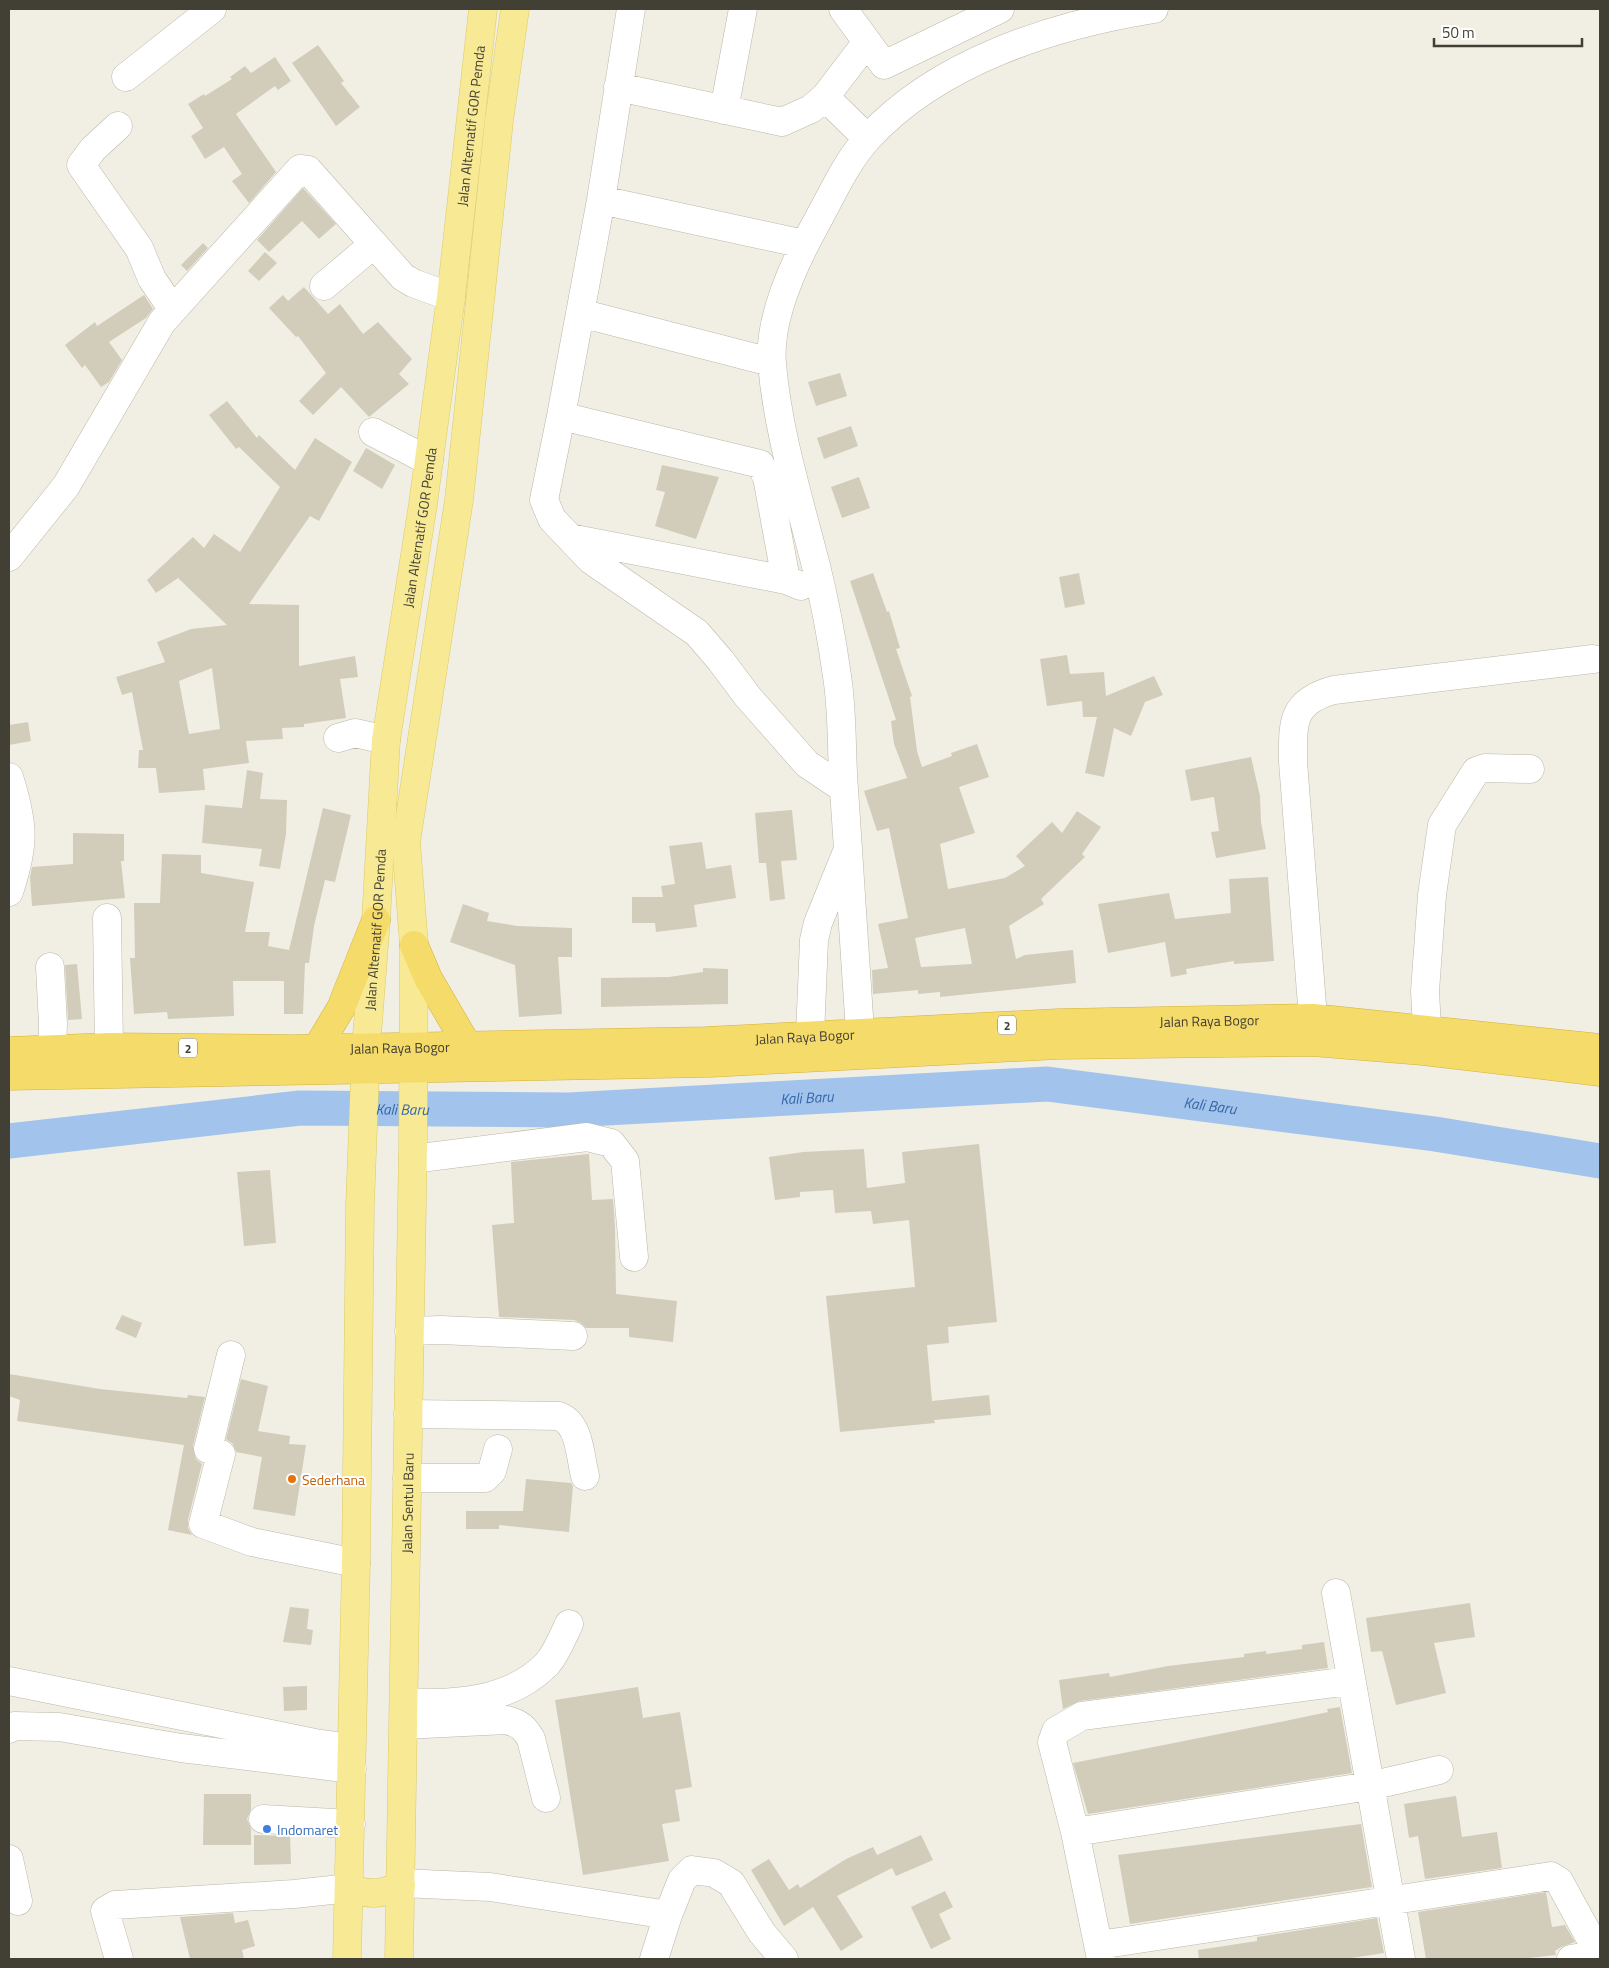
<svg xmlns="http://www.w3.org/2000/svg" width="1609" height="1968" font-family="'Titillium Web',sans-serif">
  <style>
    .lines { fill: none; stroke-linecap: round; stroke-linejoin: round }
    .river { stroke: #a2c3eb; stroke-width: 35 }
    .building { fill: #d2ccba; fill-rule: evenodd }
    .minor-casing { stroke: #bbb7a7; stroke-width: 29 }
    .major-casing { stroke: #dcc967; stroke-width: 29 }
    .highway-casing { stroke: #d4b13b; stroke-width: 29 }
    .minor { stroke: #fff; stroke-width: 28 }
    .major { stroke: #f8ea95; stroke-width: 28 }
    .highway { stroke: #f5db6a; stroke-width: 28 }
    .food-dot { fill: #e8710a; stroke: #fff; stroke-width: 2 }
    .shop-dot { fill: #3f7fe0; stroke: #fff; stroke-width: 2 }
    .labels { text-anchor: middle; dominant-baseline: central; stroke-width: 4; stroke-linejoin: round; paint-order: stroke }
    .shield { fill: #fff; stroke: #7b7971; stroke-width: 1 }
    .shield-label { font-size: 12px; font-weight: bold; fill: #423f34 }
    .street-label { font-size: 14px; fill: #423f34; stroke: #fff }
    .food-label { font-size: 14px; fill: #c56008; stroke: #fff; text-anchor: start }
    .shop-label { font-size: 14px; fill: #366cbe; stroke: #fff; text-anchor: start }
    .water-label { font-size: 15px; font-style: italic; fill: #3466a7; stroke: #fff }
  </style>
  <rect width="100%" height="100%" fill="#f1efe4"/>
  <g class="lines">
    <path class="river" id="s1" d="M9,1141L300,1108L569,1110L1047,1084L1435,1134L1600,1161"/>
  </g>
  <path class="building" d="M318,45L344,81L341,83L360,107L336,126L292,63Z
    M275,57L291,81L278,90L275,86L236,114L276,172L249,203L232,181L242,174L224,147L205,159L191,136L203,128L188,104L204,94L205,96L232,79L230,77L245,66L251,73Z
    M303,188L336,224L319,239L302,221L269,252L257,240Z
    M203,243L208,248L187,271L181,265Z
    M265,252L277,263L259,281L248,271Z
    M304,287L328,314L340,304L363,334L378,322L412,359L399,374L409,384L369,417L341,387L313,415L299,401L326,373L298,336L296,337L269,308L283,295L288,301Z
    M144,295L153,309L146,318L109,342L122,360L109,382L101,387L85,365L82,368L65,345L95,322L97,326Z
    M840,373L847,396L816,406L808,382Z
    M227,401L257,438L259,435L295,470L315,438L352,462L319,521L310,516L249,604L299,605V666L355,656L358,677L340,679L346,718L304,724V727L282,728L283,739L246,741L249,763L203,769L205,790L159,793L156,768H138L139,750H143L132,692L122,695L116,677L165,662L157,642L191,629L227,625L178,578L156,593L147,580L193,537L204,548L214,534L240,552L280,487L239,447L236,449L209,415ZM212,668L220,729L189,734L179,681Z
    M851,426L858,446L824,459L817,438Z
    M366,448L395,465L382,489L353,471Z
    M662,465L719,477L696,539L655,526L665,492L656,490Z
    M859,477L870,508L842,518L831,487Z
    M873,573L887,612L889,611L900,648L896,649L912,696L910,697L917,751L922,767L952,756L951,753L977,744L989,777L959,787L975,833L940,844L948,889L1005,878L1025,866L1016,856L1052,822L1062,833L1077,811L1101,827L1082,854L1085,857L1041,899L1044,904L1009,926L1016,959L1025,955L1073,950L1076,983L940,997V992L918,994V990L873,994L872,970L888,968L878,924L908,918L889,828L877,831L864,791L907,778L894,744L891,721L896,720L850,581ZM965,928L972,964L921,967L915,938Z
    M1079,573L1085,604L1065,608L1059,577Z
    M1067,655L1070,674L1104,672L1106,696L1154,676L1163,695L1145,702L1131,736L1114,728L1104,777L1085,773L1097,717H1083L1082,701L1047,706L1040,659Z
    M28,722L31,741L9,745V725Z
    M1251,757L1260,796L1261,822L1266,849L1216,858L1211,832L1219,831L1214,797L1191,801L1185,770Z
    M247,770L263,773L260,799L287,800L286,834L280,869L259,866L262,849L202,843L205,805L242,808Z
    M323,808L351,815L335,882L325,880L314,926L309,963H305L303,1014H284V981H233L234,1016L168,1019L167,1012L134,1014L130,958H135L134,903H160L162,854L201,855V873L254,882L245,932H270L268,946L289,950Z
    M792,810L797,860L781,861L785,899L770,901L766,863H759L755,813Z
    M73,833L124,834V861H121L125,898L32,906L30,877L32,867L73,864Z
    M702,842L706,869L731,865L736,898L694,905L697,927L656,932L655,923H632V897H663L661,886L675,884L669,846Z
    M1268,877L1274,961L1234,964V961L1186,969L1187,974L1171,977L1165,942L1108,953L1098,904L1169,893L1175,919L1231,913L1229,879Z
    M463,904L489,913L487,921L517,926L572,928V957H558L562,1014L519,1017L515,965L450,942Z
    M77,964L82,1019L68,1020L65,965Z
    M703,968L728,969V1004L601,1007V978L669,977L703,972Z
    M979,1144L997,1322L948,1327L949,1343L927,1345L932,1401L989,1395L991,1415L934,1420L935,1423L840,1432L826,1296L915,1287L909,1220L873,1224L871,1211L835,1213L833,1190L800,1192V1197L775,1200L769,1157L803,1152L864,1149L867,1188L905,1183L902,1152Z
    M589,1154L592,1200L613,1199L615,1227L616,1294L677,1301L673,1342L629,1337V1328H586L581,1323L574,1320L499,1317L492,1225L514,1223L511,1162Z
    M270,1170L276,1243L244,1246L237,1172Z
    M122,1315L142,1323L136,1338L115,1329Z
    M9,1374L100,1389L187,1398L188,1395L205,1397L193,1446L196,1459L202,1464L188,1520V1528L192,1535L168,1530L184,1445L17,1421L20,1400L9,1396Z
    M241,1379L268,1386L258,1431L290,1436L289,1444L306,1445L295,1516L253,1509L262,1457L236,1452L233,1444L226,1439Z
    M526,1479L571,1483L573,1486L569,1532L499,1525V1529H466V1511H523Z
    M1470,1603L1475,1637L1434,1643L1446,1693L1396,1705L1382,1651L1371,1652L1366,1618Z
    M290,1607L309,1609L307,1629L313,1630L311,1645L283,1642Z
    M1324,1642L1328,1668L1080,1701L1063,1709L1059,1680L1109,1673L1110,1677L1168,1666L1244,1657V1654L1266,1651V1654L1302,1649V1645Z
    M307,1686V1710L284,1711L283,1687Z
    M638,1687L643,1718L680,1712L692,1787L675,1790L680,1821L662,1824L669,1861L583,1875L555,1700Z
    M1340,1707L1352,1773L1088,1814L1073,1763L1285,1721L1328,1712L1327,1709Z
    M204,1794H251V1810L247,1819L251,1828V1845H203Z
    M1456,1796L1462,1837L1497,1832L1502,1868L1425,1879L1418,1836L1409,1838L1404,1804Z
    M1361,1824L1372,1887L1130,1924L1118,1855Z
    M254,1835L290,1836L291,1864L254,1865Z
    M921,1835L933,1860L896,1876L892,1868L837,1896L863,1937L841,1951L813,1907L784,1926L751,1870L769,1859L789,1890L798,1884L800,1888L846,1859L873,1847L877,1855Z
    M945,1891L953,1907L939,1914L951,1939L931,1949L911,1907Z
    M1546,1892L1552,1927L1565,1925L1575,1942L1561,1947L1555,1951L1556,1955L1519,1959H1426L1418,1912Z
    M233,1913L235,1923L248,1920L255,1946L242,1950L244,1959H190L180,1917Z
    M1377,1918L1384,1953L1345,1959H1199L1198,1950L1257,1941V1937Z"/>
  <g class="lines">
    <g class="minor-casing">
      <path id="minor" d="M843,9L884,65L1000,9
        M126,77L212,9
        M618,87L782,122L811,109L825,97L867,138
        M825,97L867,42
        M724,110L743,9
        M118,126L93,149L81,165L139,248L152,279L173,310
        M601,200L804,244
        M324,286L374,244
        M580,313L771,362
        M561,416L601,200L631,9
        M373,432L429,461
        M570,538L786,580L801,586
        M9,557L66,486L162,322L300,169L308,170L403,277L413,283L451,297
        M786,580L767,477L760,464L561,416L544,500L552,519L591,560L697,633L721,661L748,697L807,764L844,789
        M338,738L355,733L386,740
        M9,777C24,825 25,844 9,892
        M107,918L109,1047
        M50,967L53,1024L52,1050
        M1313,1018L1293,762C1293,724 1290,702 1334,690L1593,659
        M1427,1028L1425,991L1432,895L1442,825L1476,771L1485,768L1530,769
        M860,1032C855,951 850,870 844,789C841,752 843,713 837,676C832,640 825,602 816,566C799,499 778,433 772,364C768,321 793,266 813,229C830,199 845,163 868,138C939,61 1054,25 1154,9
        M810,1035L814,940L818,923L846,854
        M413,1159L587,1137L611,1143L625,1161L634,1257
        M409,1331L441,1330L573,1336
        M231,1355L208,1449L221,1454L203,1524L252,1542L356,1563
        M408,1414L559,1416C580,1424 580,1456 585,1476
        M407,1478H485L492,1471L498,1449
        M1336,1593L1401,1959
        M9,1681L315,1743L351,1748
        M404,1702C454,1705 510,1702 547,1664C557,1653 563,1636 569,1624
        M404,1725L506,1720C519,1723 525,1728 531,1739L546,1798
        M9,1729L14,1726L59,1727L181,1748L352,1769
        M263,1819L351,1824
        M1075,1832L1370,1786L1439,1770
        M9,1859L18,1901
        M401,1883L490,1887L668,1915L654,1959
        M668,1915L682,1880L692,1870L714,1873L731,1883L762,1933L784,1959
        M1099,1945L1551,1876L1559,1881L1600,1956
        M119,1959L105,1911L115,1905L294,1894L350,1888
        M1101,1959L1075,1832L1052,1742L1056,1731L1082,1716L1349,1681
        M1571,1959L1599,1954"/>
    </g>
    <g class="major-casing">
      <g id="major">
        <path d="M350,1888C371,1896 380,1894 401,1886"/>
        <path id="s2" d="M347,1959L356,1563L360,1205L366,1048L376,920L386,740L423,504L451,297L483,9"/>
        <path id="s3" d="M399,1959L413,1144L414,945L406,842L459,500L499,121L515,9"/>
      </g>
    </g>
    <g class="highway-casing">
      <g id="highway">
        <path d="M414,945L428,978L467,1045"/>
        <path d="M317,1048L341,1008L376,920"/>
        <path id="s4" d="M9,1051L109,1047L292,1049L706,1041L1058,1023L1313,1018L1600,1048"/>
        <path d="M9,1076L710,1063L1058,1045L1312,1042L1423,1051L1600,1072"/>
      </g>
    </g>
    <use href="#minor" class="minor"/>
    <use href="#major" class="major"/>
    <use href="#highway" class="highway"/>
  </g>
  <circle class="food-dot" cx="292" cy="1479" r="5"/>
  <circle class="shop-dot" cx="267" cy="1829" r="5"/>
  <g class="labels">
    <g class="shield">
      <rect x="998" y="1015.5" width="18" height="19" rx="4"/>
      <rect x="179" y="1038.5" width="18" height="19" rx="4"/>
    </g>
    <g class="shield-label">
      <text x="1007" y="1025">2</text>
      <text x="188" y="1048">2</text>
    </g>
    <g class="street-label">
      <text stroke="none"><textPath href="#s2" startOffset="1840">Jalan Alternatif GOR Pemda</textPath></text>
      <text stroke="none"><textPath href="#s2" startOffset="1435">Jalan Alternatif GOR Pemda</textPath></text>
      <text stroke="none"><textPath href="#s2" startOffset="1030">Jalan Alternatif GOR Pemda</textPath></text>
      <text stroke="none"><textPath href="#s4" startOffset="1201">Jalan Raya Bogor</textPath></text>
      <text stroke="none"><textPath href="#s4" startOffset="796">Jalan Raya Bogor</textPath></text>
      <text stroke="none"><textPath href="#s4" startOffset="391">Jalan Raya Bogor</textPath></text>
      <text stroke="none"><textPath href="#s3" startOffset="456">Jalan Sentul Baru</textPath></text>
    </g>
    <g class="food-label">
      <text x="302" y="1479">Sederhana</text>
    </g>
    <g class="shop-label">
      <text x="277" y="1829">Indomaret</text>
    </g>
    <g class="water-label">
      <text stroke="none"><textPath href="#s1" startOffset="800">Kali Baru</textPath></text>
      <text stroke="none"><textPath href="#s1" startOffset="1205">Kali Baru</textPath></text>
      <text stroke="none"><textPath href="#s1" startOffset="395">Kali Baru</textPath></text>
    </g>
  </g>
  <rect width="1609" height="1968" fill="none" stroke="#423f34" stroke-width="20"/>
  <path d="M1434 38v8h148v-8" fill="none" stroke="#423f34" stroke-width="2.5"/>
  <text x="1442" y="38" font-size="15" fill="#423f34" stroke="#ffffff" stroke-width="4" paint-order="stroke">50 m</text>
</svg>
